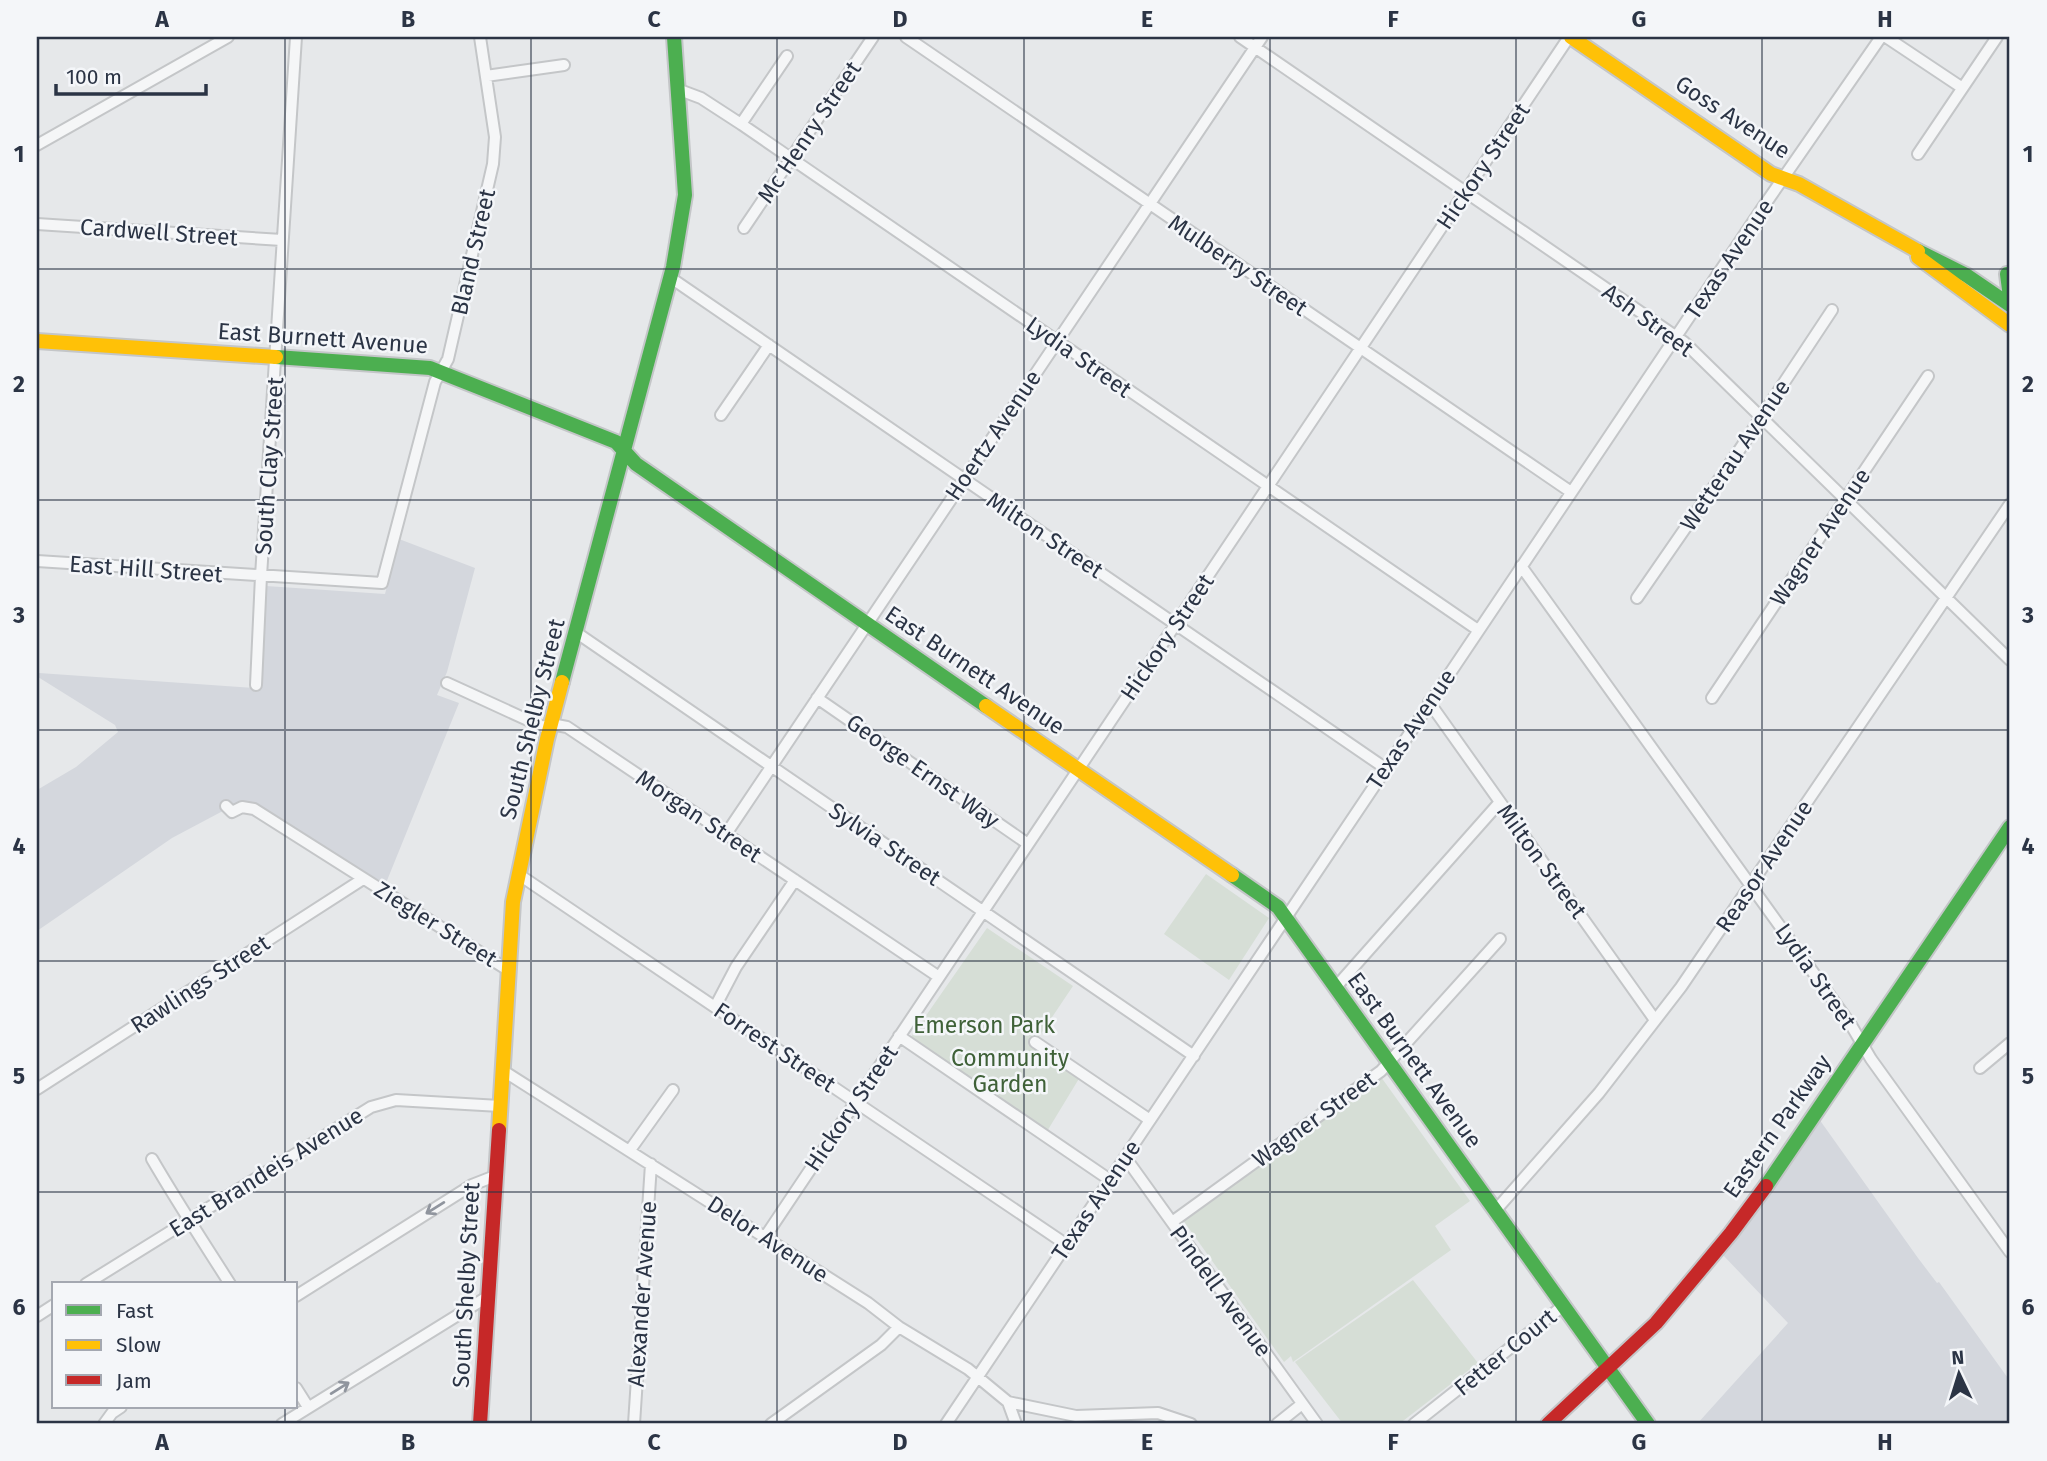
<svg xmlns="http://www.w3.org/2000/svg" width="2047" height="1461" font-family="'Fira Sans',sans-serif">
  <style>
    .built { fill: #d4d7dd }
    .green { fill: #d6ded6 }
    .lines { fill: none; stroke-linecap: round; stroke-linejoin: round }
    .street-casing { stroke: #c4c6c8; stroke-width: 14 }
    .fast-casing { stroke: #c4c6c8; stroke-width: 18 }
    .slow-casing { stroke: #c4c6c8; stroke-width: 18 }
    .jam-casing { stroke: #c4c6c8; stroke-width: 18 }
    .street { stroke: #f5f6f7; stroke-width: 10 }
    .fast { stroke: #4caf50; stroke-width: 14 }
    .slow { stroke: #ffc107; stroke-width: 14 }
    .jam { stroke: #c62828; stroke-width: 14 }
    .oneway { stroke: #90959e }
    .grid { fill: none; stroke: #2b3445; stroke-width: 2; stroke-opacity: 0.55 }
    .labels { text-anchor: middle; dominant-baseline: central; stroke-width: 5; stroke-linejoin: round; paint-order: stroke }
    .street-label { font-size: 23px; fill: #2b3445; stroke: #f4f6f9 }
    .park-label { font-size: 23px; fill: #3f6138; stroke: #f4f6f9 }
    .neatline { fill: none; stroke: #2b3445; stroke-width: 2.5 }
    .grid-label { font-size: 23px; text-anchor: middle; font-weight: bold; fill: #2b3445 }
  </style>
  <rect width="100%" height="100%" fill="#e6e8ea"/>
  <path class="built" d="M399,539L475,568L447,672L437,695L459,703L386,883L361,872L255,804L245,802L236,804L172,838L37,931V790L76,767L118,732L115,725L38,677L39,673L254,688L260,681L266,586L385,594Z
    M1819,1119L1918,1258L1937,1283L1939,1282L2010,1381V1424H1697L1788,1323L1722,1254Z"/>
  <path class="green" d="M1206,874L1269,918L1229,980L1164,934Z
    M987,928L1073,986L1032,1047L1080,1077L1046,1133L909,1040Z
    M1381,1077L1470,1201L1435,1226L1451,1250L1293,1362L1291,1356L1284,1362L1183,1220Z
    M1413,1280L1478,1363L1399,1424H1343L1295,1362Z"/>
  <g class="lines">
    <g class="street-casing">
      <path id="street" d="M906,37L1571,492
        M1240,37L1684,342L2010,660
        M1886,37L1961,87
        M486,76L564,65
        M677,89L701,98L741,124L1478,630
        M741,124L787,56
        M37,145L228,37
        M1918,154L1997,37
        M37,224L282,240
        M744,228L873,37
        M671,278L1385,768
        M721,415L769,345
        M37,561L382,583L435,382L448,359L493,164L495,137L480,37
        M1521,566L1851,1025L1871,1059L2010,1252
        M1637,598L1740,449L1832,310
        M577,633L1194,1056
        M447,683L543,727L551,724L567,727L939,977
        M256,685L261,576L296,37
        M817,698L1028,844
        M1712,698L1928,376
        M1429,702L1655,1020
        M226,806L232,812L242,807L254,809L508,970
        M726,834L1262,37
        M518,874L1067,1245
        M1335,988L1500,802
        M715,1007L736,967L795,880
        M899,1036L1110,1180
        M1035,1042L1150,1120
        M1980,1068L2010,1043
        M502,1070L868,1303L899,1327L968,1369L1008,1402L1016,1424
        M37,1089L363,879
        M630,1150L673,1090
        M1125,1157L1317,1424
        M152,1159C177,1202 204,1243 230,1284
        M1495,1211L1599,1093L1681,987L2010,504
        M1172,1222L1381,1071L1500,939
        M765,1237L1569,37
        M86,1284L371,1107L396,1100L500,1106
        M296,1296L472,1185L495,1176
        M37,1316L54,1305
        M296,1388L308,1407
        M1008,1402L1076,1416L1158,1413L1191,1424
        M104,1424L112,1413L121,1407
        M282,1424L487,1297
        M634,1424L651,1164
        M771,1424L881,1345L899,1327
        M946,1424L1761,210L1881,37
        M1277,1424L1302,1404
        M1414,1424L1563,1306"/>
    </g>
    <g class="fast-casing">
      <path id="fast" d="M1918,251L1966,275L2010,305
        M2007,274L2010,297
        M276,357L430,368L616,442L636,464L986,706
        M562,682L673,267L685,195L674,37
        M1232,875L1278,907L1648,1424
        M1766,1186L2010,827"/>
    </g>
    <g class="slow-casing">
      <path id="slow" d="M1571,37L1771,174L1799,184L1918,251
        M1918,257L2010,325
        M37,341L276,357
        M986,706L1232,875
        M499,1130L513,902L547,739L562,682"/>
    </g>
    <g class="jam-casing">
      <path id="jam" d="M480,1424L499,1130
        M1548,1424L1656,1323L1731,1233L1766,1186"/>
    </g>
    <use href="#street" class="street"/>
    <use href="#fast" class="fast"/>
    <use href="#slow" class="slow"/>
    <use href="#jam" class="jam"/>
  </g>
  <defs><path id="oneway-shaft" d="M-6 0H5M1.5-3L5.5 0L1.5 3" fill="none" stroke-width="1.6" stroke-linecap="round" stroke-linejoin="round" transform="scale(1.75)"/></defs>
  <g class="oneway">
    <use href="#oneway-shaft" transform="translate(435 1208) rotate(148)"/>
    <use href="#oneway-shaft" transform="translate(340 1388) rotate(-32)"/>
  </g>
  <path class="grid" d="M285,37V1284M531,37V1424M777,37V1424M1024,37V1424M1270,37V1424M1516,37V1424M1762,37V1424M37,269H2010M37,500H2010M37,730H2010M37,961H2010M37,1192H2010M285,1407V1424"/>
  <g class="labels">
    <g class="street-label">
      <text transform="translate(1733 117) rotate(33)">Goss Avenue</text>
      <text transform="translate(809 132) rotate(-56)">Mc Henry Street</text>
      <text transform="translate(1483 166) rotate(-56)">Hickory Street</text>
      <text transform="translate(159 232) rotate(4)">Cardwell Street</text>
      <text transform="translate(473 252) rotate(-77)">Bland Street</text>
      <text transform="translate(1729 259) rotate(-56)">Texas Avenue</text>
      <text transform="translate(1238 265) rotate(34)">Mulberry Street</text>
      <text transform="translate(1648 320) rotate(36)">Ash Street</text>
      <text transform="translate(323 338) rotate(4)">East Burnett Avenue</text>
      <text transform="translate(1079 357) rotate(35)">Lydia Street</text>
      <text transform="translate(993 435) rotate(-56)">Hoertz Avenue</text>
      <text transform="translate(1735 455) rotate(-56)">Wetterau Avenue</text>
      <text transform="translate(269 466) rotate(-86)">South Clay Street</text>
      <text transform="translate(1045 535) rotate(34)">Milton Street</text>
      <text transform="translate(1820 537) rotate(-56)">Wagner Avenue</text>
      <text transform="translate(146 569) rotate(4)">East Hill Street</text>
      <text transform="translate(1167 637) rotate(-56)">Hickory Street</text>
      <text transform="translate(975 670) rotate(34)">East Burnett Avenue</text>
      <text transform="translate(532 719) rotate(-76)">South Shelby Street</text>
      <text transform="translate(1411 729) rotate(-56)">Texas Avenue</text>
      <text transform="translate(923 771) rotate(35)">George Ernst Way</text>
      <text transform="translate(699 816) rotate(34)">Morgan Street</text>
      <text transform="translate(885 844) rotate(34)">Sylvia Street</text>
      <text transform="translate(1542 861) rotate(54)">Milton Street</text>
      <text transform="translate(1764 866) rotate(-56)">Reasor Avenue</text>
      <text transform="translate(436 924) rotate(32)">Ziegler Street</text>
      <text transform="translate(1816 976) rotate(55)">Lydia Street</text>
      <text transform="translate(200 984) rotate(-33)">Rawlings Street</text>
      <text transform="translate(775 1047) rotate(34)">Forrest Street</text>
      <text transform="translate(1415 1060) rotate(54)">East Burnett Avenue</text>
      <text transform="translate(851 1108) rotate(-56)">Hickory Street</text>
      <text transform="translate(1314 1119) rotate(-36)">Wagner Street</text>
      <text transform="translate(1777 1126) rotate(-55)">Eastern Parkway</text>
      <text transform="translate(266 1172) rotate(-32)">East Brandeis Avenue</text>
      <text transform="translate(1096 1200) rotate(-56)">Texas Avenue</text>
      <text transform="translate(768 1239) rotate(33)">Delor Avenue</text>
      <text transform="translate(466 1285) rotate(-87)">South Shelby Street</text>
      <text transform="translate(1221 1291) rotate(54)">Pindell Avenue</text>
      <text transform="translate(642 1294) rotate(-86)">Alexander Avenue</text>
      <text transform="translate(1505 1352) rotate(-39)">Fetter Court</text>
    </g>
    <g class="park-label">
      <text x="984" y="1025">Emerson Park</text>
      <text x="1010" y="1058">Community<tspan x="1010" dy="26">Garden</tspan></text>
    </g>
  </g>
  <rect width="2047" height="1461" fill="none" stroke="#f4f6f9" stroke-width="77"/>
  <rect x="52" y="1282" width="245" height="126" fill="#f4f6f9" stroke="#a4a8b1" stroke-width="2"/>
  <rect x="66" y="1305" width="35" height="10" fill="#4caf50" stroke="#a4a8b1" stroke-width="2"/>
  <text x="116" y="1318" font-size="21" fill="#2b3445">Fast</text>
  <rect x="66" y="1340" width="35" height="10" fill="#ffc107" stroke="#a4a8b1" stroke-width="2"/>
  <text x="116" y="1352" font-size="21" fill="#2b3445">Slow</text>
  <rect x="66" y="1375" width="35" height="10" fill="#c62828" stroke="#a4a8b1" stroke-width="2"/>
  <text x="116" y="1388" font-size="21" fill="#2b3445">Jam</text>
  <g transform="translate(1959 1374) rotate(356)" stroke="#f4f6f9" stroke-width="5" paint-order="stroke">
  <path d="M0-5L12 26L0 18L-12 26Z" fill="#2b3445"/>
  <text y="-10" font-size="19" font-weight="bold" text-anchor="middle" fill="#2b3445">N</text>
  </g>
  <path d="M56 84v10h150v-10" fill="none" stroke="#2b3445" stroke-width="3.5"/>
  <text x="66" y="84" font-size="21" fill="#2b3445" stroke="#f4f6f9" stroke-width="5" paint-order="stroke">100 m</text>
  <rect x="38" y="38" width="1970" height="1384" class="neatline"/>
  <g class="grid-label">
    <text x="162" y="27">A</text>
    <text x="408" y="27">B</text>
    <text x="654" y="27">C</text>
    <text x="900" y="27">D</text>
    <text x="1147" y="27">E</text>
    <text x="1393" y="27">F</text>
    <text x="1639" y="27">G</text>
    <text x="1885" y="27">H</text>
    <text x="19" y="162">1</text>
    <text x="2028" y="162">1</text>
    <text x="19" y="392">2</text>
    <text x="2028" y="392">2</text>
    <text x="19" y="623">3</text>
    <text x="2028" y="623">3</text>
    <text x="19" y="854">4</text>
    <text x="2028" y="854">4</text>
    <text x="19" y="1084">5</text>
    <text x="2028" y="1084">5</text>
    <text x="19" y="1315">6</text>
    <text x="2028" y="1315">6</text>
    <text x="162" y="1450">A</text>
    <text x="408" y="1450">B</text>
    <text x="654" y="1450">C</text>
    <text x="900" y="1450">D</text>
    <text x="1147" y="1450">E</text>
    <text x="1393" y="1450">F</text>
    <text x="1639" y="1450">G</text>
    <text x="1885" y="1450">H</text>
  </g>
</svg>
